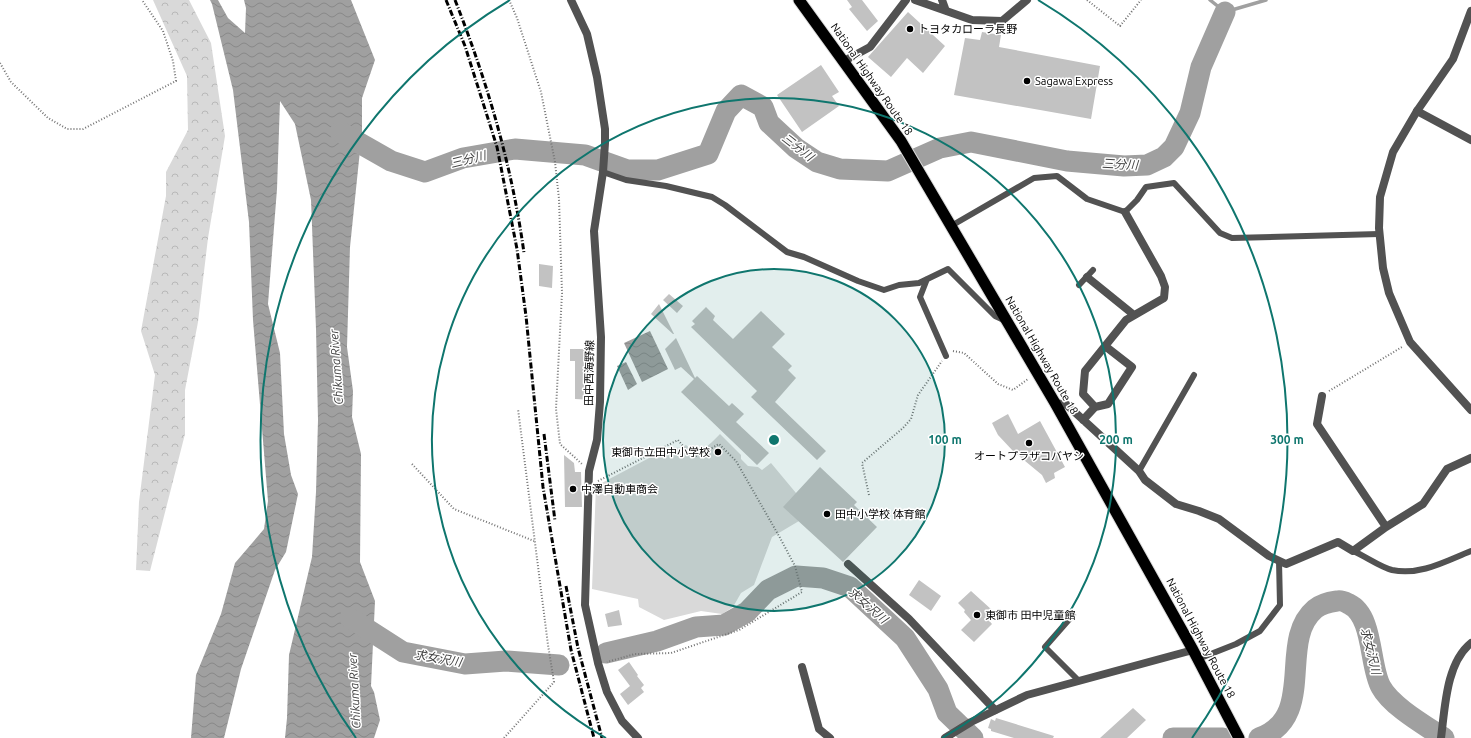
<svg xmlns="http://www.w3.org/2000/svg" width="1471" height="738" font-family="Ubuntu,'Noto Sans JP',sans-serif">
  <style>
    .green { fill: #d9d9d9 }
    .forest { fill: url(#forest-crowns) }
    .water { fill: url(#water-waves) }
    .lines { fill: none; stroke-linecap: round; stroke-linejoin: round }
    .stream { stroke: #a0a0a0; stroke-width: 3.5 }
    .river { stroke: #a0a0a0; stroke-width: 21 }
    .building { fill: #c2c2c2 }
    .trunk-casing { stroke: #dbdbdb; stroke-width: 13 }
    .path { stroke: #747474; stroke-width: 2; stroke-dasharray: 1 2; stroke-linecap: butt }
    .service { stroke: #525252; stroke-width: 6 }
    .minor { stroke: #525252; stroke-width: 8 }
    .tertiary { stroke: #525252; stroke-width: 8 }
    .trunk { stroke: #000; stroke-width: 11 }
    .rail { stroke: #000; stroke-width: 3; stroke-dasharray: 6 2 1 2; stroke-linecap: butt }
    .ring { fill: none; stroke: #0f766e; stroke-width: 2 }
    .poi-dot { fill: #000; stroke: #fff; stroke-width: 1.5 }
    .labels { text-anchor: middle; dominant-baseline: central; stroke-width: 3; stroke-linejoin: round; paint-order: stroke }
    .poi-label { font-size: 11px; fill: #000; stroke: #fff; text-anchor: start }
    .street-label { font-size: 11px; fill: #000; stroke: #fff }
    .water-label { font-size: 12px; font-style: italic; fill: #414141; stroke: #fff }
    .centre { fill: #0f766e; stroke: #fff; stroke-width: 2 }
    .ring-label { font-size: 12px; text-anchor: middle; font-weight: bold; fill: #0f766e; stroke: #fff; stroke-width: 3; stroke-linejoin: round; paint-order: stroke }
  </style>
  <defs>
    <pattern id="forest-crowns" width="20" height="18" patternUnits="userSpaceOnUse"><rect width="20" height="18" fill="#d9d9d9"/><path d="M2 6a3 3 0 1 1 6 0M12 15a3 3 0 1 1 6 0" fill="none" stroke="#b8b8b8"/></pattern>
    <pattern id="water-waves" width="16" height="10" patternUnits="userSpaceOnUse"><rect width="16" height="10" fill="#a0a0a0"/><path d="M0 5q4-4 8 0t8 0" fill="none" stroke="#888"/></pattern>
  </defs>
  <rect width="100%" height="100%" fill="#fff"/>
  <path class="green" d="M720,434L741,455V459L748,466L758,467L762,470L771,463L796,493L799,521L772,537L754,585L741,593L733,607L722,614L701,611L664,620L639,607L638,599L592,589L596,486L670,447L681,448L686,445C699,458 710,444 720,434Z"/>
  <path class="forest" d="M153,0H189L211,43L225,136L208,238L198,322L185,390V434L150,571L136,570L139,502L155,375L141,331L166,196V172L188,130L187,76Z"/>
  <path class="water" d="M210,0H218L228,18L245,33L246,8L244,0H351L375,60L362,98V131L350,247L347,347L353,391L352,417L361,454L360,562L375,601L371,686L374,692L380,720L374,738H285L287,718L289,655L312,557L316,492L318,420L316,329L311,200L295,124L280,101L277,189L268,304L280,353L284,434L291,475L298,494L286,552L275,570L241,669L224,738H191L196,675L221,614L235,563L264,529L268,501L253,320L249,222L233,90L212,4Z
    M650,331L668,369L642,382L624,343Z
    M626,362L637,384L628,390L617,366Z"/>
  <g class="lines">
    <path class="stream" d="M1210,0L1225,12L1266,0"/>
    <path class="river" d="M340,132L391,161L425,172L463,158L515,149L585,155L627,170H658L708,154L726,111L741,95L763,107L769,123L796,148L817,162L840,169L888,171L940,148L971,142L1067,161L1124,166L1147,165L1164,157L1174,147L1190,113L1201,67L1225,12
      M350,618L403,652L465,664L506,661L559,665
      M606,653L657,641L696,627L724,625L747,612L768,590L796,576L823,578L850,587L905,638L938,689L947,713L973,738
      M1173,738H1223
      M1259,738C1318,717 1277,641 1315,609C1321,604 1330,602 1337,601C1342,600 1345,602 1349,604C1374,616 1369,666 1381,687C1391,706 1426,726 1444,738"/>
  </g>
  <path class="building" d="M847,0H862L878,21L867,31L849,9L852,7Z
    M908,12L945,46L923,73L907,58L891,77L868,57Z
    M982,32L1001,35L999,47L1100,66L1091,119L954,95L965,38L980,40Z
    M821,65L839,92L832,96L839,106L802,132L777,95Z
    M539,264L553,266L552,288L539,286Z
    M669,294L683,306L677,313L663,300Z
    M659,304L674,334H673L651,314Z
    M706,307L715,316L713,320L733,339L761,311L785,334L772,347L792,366L788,370L796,378L775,402L826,451L817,460L751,397L757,391L691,327L695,324L692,321Z
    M676,338L695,378L697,376L729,406L732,403L744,414L736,422L769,453L757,465L681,392L694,379L681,367L675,370L665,349Z
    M570,349H592V400L575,399V361H570Z
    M1008,414L1018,434L1040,421L1065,467L1054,473L1055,478L1046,483L1042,475L1013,451L998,435L992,423Z
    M564,455L574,463L575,472H581L582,507H565Z
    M820,467L857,502L854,505L877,527L843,562L783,507Z
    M919,580L941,596L931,611L909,595Z
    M971,591L992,610L986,617L992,624L974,642L961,630L971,620L964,612L965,610L958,603Z
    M619,610L622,625L608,627L605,614Z
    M629,662L638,675L637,676L644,685L641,688L644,692L628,705L620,694L630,686L618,670Z
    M1133,708L1146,720L1127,738H1100Z
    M996,718L1054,736L1053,738H1014L991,731V729L988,728L991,719L995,721Z"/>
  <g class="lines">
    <g class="trunk-casing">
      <path id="trunk" d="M799,0L901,141L1055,403L1193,650L1239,738"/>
    </g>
    <path class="path" d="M509,0L517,18L541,92L555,162L559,199L562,293L556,409L560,444L582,464
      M1087,0L1120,26L1141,0
      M0,63L11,82L48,118L67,129H83L176,81L173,61L163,31L142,0
      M953,351L964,353L998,384L1013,390L1028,379
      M1329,391L1402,347
      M412,464L454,509L534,541
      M598,481L678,440L687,451L696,456L707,451L719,444L736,461L779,536L795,566L802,592L739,630L671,653L635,654L607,662
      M869,495L862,463L903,428L911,419L918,395L942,361
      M504,738L554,682L548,645L518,409"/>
    <path class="service" d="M603,172L626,180L666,186L712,197L725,205L787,252L804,257L858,281L884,290L899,285L919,283L948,269L995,316L1006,321
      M951,226L1034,178L1057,176L1087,199L1125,212L1137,200L1146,187L1174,183L1220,233L1232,238L1379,234
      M927,279L920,297L946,356
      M1079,285L1093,270
      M1139,471L1194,375
      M1353,551C1365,556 1380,567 1392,570C1420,576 1446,561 1471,551
      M1073,615L1045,647L1079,681
      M1198,659L1236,644L1260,631L1280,605L1279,561"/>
    <path class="minor" d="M571,0L587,34L597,77L605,129V143L603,172L594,231L601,337L600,402L597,440L589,471L585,605L598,663L607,692L622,721L638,738
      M915,0L972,20L1002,21L1027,0
      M942,0L946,11
      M844,61L870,47L906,0
      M1417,111L1471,140
      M1087,277L1134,315
      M1322,396L1317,424L1386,527
      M1055,403L1067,405L1139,471L1145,480L1176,504L1199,511L1219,519L1269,556L1286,564L1338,542L1353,551L1386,527L1423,504L1447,469L1471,458
      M1095,407L1108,404L1132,367L1105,346
      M1083,420L1095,407L1083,394L1085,371L1126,320L1164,298L1165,287L1161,276L1125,212
      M848,564L909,619L995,710
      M802,667L819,729L830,738"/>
    <path class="tertiary" d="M1471,11L1453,59L1417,111L1393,152L1380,197L1379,228L1383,268L1389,293L1410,342L1471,410
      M945,738L971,722L1027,695L1193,650
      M1441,738C1445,708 1446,663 1471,643"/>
    <use href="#trunk" class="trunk"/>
    <path class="rail" d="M446,0L465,46L497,147L517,249L526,316L543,487L571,650L594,738
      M455,0C487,81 512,166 524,253
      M544,434L555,521
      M566,586L578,648L602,738"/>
  </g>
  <circle cx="774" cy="440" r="171" fill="#0f766e" fill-opacity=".12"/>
  <g class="ring">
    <circle cx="774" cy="440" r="171"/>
    <path d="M606 738A342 342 0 1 1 942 738"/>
    <path d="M356 738A513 513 0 0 1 510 0M1038 0A513 513 0 0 1 1192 738"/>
  </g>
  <g class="poi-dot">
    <circle cx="910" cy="29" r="4"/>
    <circle cx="1027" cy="81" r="4"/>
    <circle cx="1029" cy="443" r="4"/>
    <circle cx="718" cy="452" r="4"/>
    <circle cx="573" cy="489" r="4"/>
    <circle cx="827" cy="514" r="4"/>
    <circle cx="977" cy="615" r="4"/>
  </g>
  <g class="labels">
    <g class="poi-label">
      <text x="918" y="29">トヨタカローラ長野</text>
      <text x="1035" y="81">Sagawa Express</text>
      <text x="710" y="452" text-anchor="end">東御市立田中小学校</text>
      <text x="1029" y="456" text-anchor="middle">オートプラザコバヤシ</text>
      <text x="581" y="489">中澤自動車商会</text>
      <text x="835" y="514">田中小学校 体育館</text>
      <text x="985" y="615">東御市 田中児童館</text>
    </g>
    <g class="street-label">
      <text transform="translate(872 79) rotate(55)">National Highway Route 18</text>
      <text transform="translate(1042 355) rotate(60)">National Highway Route 18</text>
      <text transform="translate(589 373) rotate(-89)">田中西海野線</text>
      <text transform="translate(1201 638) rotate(62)">National Highway Route 18</text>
    </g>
    <g class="water-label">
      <text transform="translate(798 147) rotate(38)">三分川</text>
      <text transform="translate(468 159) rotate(-14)">三分川</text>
      <text transform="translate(1120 164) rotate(3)">三分川</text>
      <text transform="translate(336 367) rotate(-94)">Chikuma River</text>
      <text transform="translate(868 605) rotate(41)">求女沢川</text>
      <text transform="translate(1371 651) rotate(76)">求女沢川</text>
      <text transform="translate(438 658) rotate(10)">求女沢川</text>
      <text transform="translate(354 691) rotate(-93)">Chikuma River</text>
    </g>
  </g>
  <circle cx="774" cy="440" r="6" class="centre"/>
  <g class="ring-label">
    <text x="945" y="444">100 m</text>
    <text x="1116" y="444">200 m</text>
    <text x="1287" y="444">300 m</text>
  </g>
</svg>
